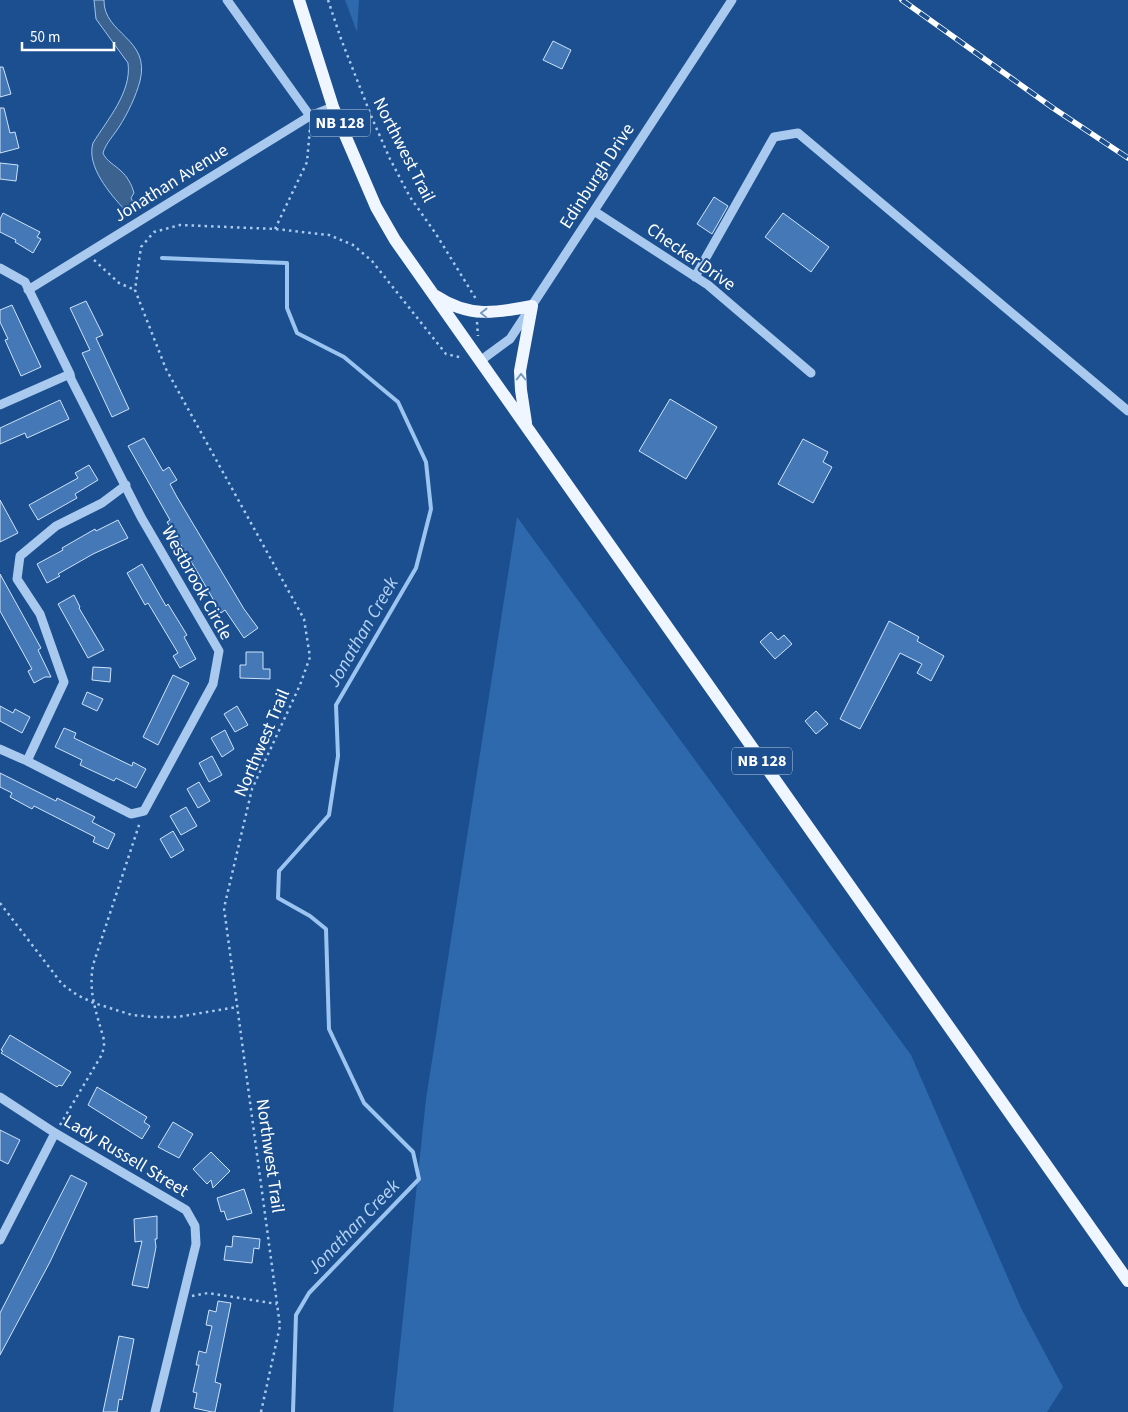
<svg xmlns="http://www.w3.org/2000/svg" width="1128" height="1412" font-family="'Source Sans 3',sans-serif">
  <style>
    .green { fill: #2e69ad }
    .water { fill: #3c6290; stroke: #9cc4f0 }
    .lines { fill: none; stroke-linecap: round; stroke-linejoin: round }
    .stream { stroke: #9cc4f0; stroke-width: 4 }
    .building { fill: #4478b7; stroke: #cfe3fa }
    .path { stroke: #a9c9ee; stroke-width: 2.5; stroke-dasharray: 2.5 4; stroke-linecap: butt }
    .minor { stroke: #a9c9ee; stroke-width: 9 }
    .major { stroke: #f0f6ff; stroke-width: 12 }
    .rail-casing { stroke: #fff; stroke-width: 5.5 }
    .rail { stroke: #1b4f8f; stroke-width: 4; stroke-dasharray: 11; stroke-linecap: butt }
    .oneway { stroke: #7b9ac1 }
    .labels { text-anchor: middle; dominant-baseline: central; stroke-width: 4; stroke-linejoin: round; paint-order: stroke }
    .shield { fill: #1b4f8f; stroke: #bbcadd; stroke-width: 1 }
    .shield-label { font-size: 16px; font-weight: bold; fill: #fff }
    .street-label { font-size: 18px; fill: #fff; stroke: #1b4f8f }
    .water-label { font-size: 19px; font-style: italic; fill: #b5d3f5; stroke: #1b4f8f }
  </style>
  <rect width="100%" height="100%" fill="#1b4f8f"/>
  <path class="green" d="M345,0H359L357,32Z
    M517,517L911,1055L1021,1308L1063,1387L1047,1412H393L426,1099Z"/>
  <path class="water" d="M94,0H104C103,34 151,38 140,81C136,96 128,113 119,127C114,135 106,143 103,153C106,161 115,165 121,171C127,176 132,185 134,193L131,198L134,204L125,210C110,194 86,166 93,143C107,120 132,92 128,63L96,19Z"/>
  <g class="lines">
    <path class="stream" d="M162,258L287,263V308L297,333L344,357L398,402L426,462L431,509L416,568L336,705L338,756L329,815L279,871L278,898L310,916L326,929L329,1029L364,1103L413,1152L419,1179L309,1293L296,1315L293,1412"/>
  </g>
  <path class="building" d="M553,41L571,50L562,69L543,60Z
    M0,67H3L11,94L0,97Z
    M0,108H4L10,133L15,132L19,148L0,153Z
    M0,163L18,165L16,181L0,179Z
    M714,197L728,206L712,234L697,224Z
    M3,213L40,232L37,237L41,239L33,253L15,242L16,240L0,232V219Z
    M783,213L829,247L811,272L765,237Z
    M86,301L103,335L96,338L129,409L112,417L82,353L90,350L70,308Z
    M12,305L41,367L21,376L5,340L8,339L0,322V310Z
    M670,399L717,427L686,479L639,451Z
    M60,400L69,419L27,438L25,433L0,444V428Z
    M144,438L163,471L169,467L177,480L170,484L177,497L244,609L258,628L244,638L225,610L221,613L198,573L167,522L170,520L128,446Z
    M803,439L828,452L823,462L832,467L813,503L778,484Z
    M89,465L98,480L75,494L77,498L38,520L29,505L78,478L75,473Z
    M0,500L18,533L0,542Z
    M118,520L128,538L93,554L58,574L60,576L47,583L37,564L63,550L62,548L95,529L96,531Z
    M142,564L166,606L168,604L187,635L184,637L196,659L180,668L173,656L178,653L148,603L145,605L127,573Z
    M0,574L41,648L38,650L51,677H45L34,683L28,671L32,669L0,611Z
    M74,595L80,607L79,608L104,650L88,658L58,604Z
    M889,621L919,637L917,641L944,656L931,681L917,673L922,664L900,653L860,729L840,719Z
    M771,632L778,640L784,635L792,644L775,659L760,642Z
    M246,652H263V669H270V679L240,678V665H246Z
    M93,667L111,668L110,682L92,680Z
    M173,675L189,683L158,745L143,737Z
    M87,692L103,699L97,711L82,704Z
    M0,706L13,713L15,709L30,717L22,733L0,721Z
    M237,706L248,725L235,732L224,714Z
    M816,711L828,724L816,734L805,721Z
    M64,728L76,733L74,738L132,766L133,762L146,769L136,788L116,778L114,781L80,765L82,760L55,747Z
    M225,730L234,749L222,757L211,738Z
    M212,756L222,775L209,782L199,763Z
    M0,773L56,801L57,798L95,817L92,822L115,834L108,849L93,842L95,837L34,806L32,809L10,797L12,793L0,787Z
    M199,782L210,801L198,808L187,789Z
    M186,807L197,826L181,835L170,816Z
    M173,831L184,850L171,858L160,839Z
    M10,1035L71,1072L62,1086L59,1085L57,1087L1,1053L3,1051L1,1050Z
    M97,1087L147,1117L144,1122L150,1126L142,1139L88,1105Z
    M173,1122L193,1134L179,1158L158,1147Z
    M0,1130L20,1140L8,1164L0,1160Z
    M211,1152L230,1171L213,1188L211,1180L207,1184L193,1169Z
    M71,1175L87,1183L50,1262L0,1355V1313Z
    M244,1189L252,1213L227,1220L224,1211L221,1212L217,1198Z
    M157,1216V1239H155L156,1247L148,1288L132,1285L142,1241L135,1242L134,1219Z
    M233,1236L260,1239L259,1249L254,1248L252,1263L224,1260L226,1246L232,1247Z
    M218,1301L231,1303L215,1382L221,1384L215,1412H212L194,1408L197,1393L193,1392L199,1365H196L199,1351L206,1353L212,1326L206,1325L209,1310L216,1312Z
    M119,1336L134,1339L122,1400L119,1399L117,1412H103Z"/>
  <g class="lines">
    <path class="path" d="M328,0L341,39L372,118L390,159L410,197L436,234L476,299
      M275,229L307,162L310,128
      M94,260L119,283L135,290
      M477,322L478,336
      M0,903L62,984L77,995L94,1003L132,1015L154,1017H177L237,1007
      M60,1125L101,1056L104,1048V1040C97,1014 88,993 93,965L140,822
      M192,1296L208,1293L277,1304
      M261,1412L280,1326L224,908L252,789L300,685L310,657L304,619L166,369L135,290L141,247L154,232L180,225L275,229L329,235L353,245L372,261L446,354L463,358"/>
    <path class="minor" d="M227,0L310,116
      M594,211L708,285L811,373
      M0,268L25,282L70,374L71,379L141,517L219,651L213,684L144,811L131,814L27,761L0,749
      M695,277L774,137L798,133L1128,411
      M28,290L310,116L333,107
      M480,361L510,339L732,0
      M0,405L70,374
      M27,761L64,682L40,614L17,579L20,556L56,526L102,503L126,485
      M0,1097L55,1133L186,1210L195,1226L196,1244L155,1412
      M0,1240L55,1133"/>
    <path class="major" d="M299,0L333,107L376,207L395,240L1128,1281
      M436,296C469,318 496,313 532,306L520,371L521,390L526,423"/>
    <g class="rail-casing">
      <path id="rail" d="M902,0L1053,108L1128,158"/>
    </g>
    <use href="#rail" class="rail"/>
  </g>
  <defs><path id="oneway-chevron" d="M-2-3.5L2.5 0L-2 3.5" fill="none" stroke-width="1.6" stroke-linecap="round" stroke-linejoin="round" transform="scale(1.25)"/></defs>
  <g class="oneway">
    <use href="#oneway-chevron" transform="translate(484 313) rotate(-179)"/>
    <use href="#oneway-chevron" transform="translate(521 377) rotate(-90)"/>
  </g>
  <g class="labels">
    <g class="shield">
      <rect x="310" y="109.5" width="60" height="27" rx="4"/>
      <rect x="732" y="747.5" width="60" height="27" rx="4"/>
    </g>
    <g class="shield-label">
      <text x="340" y="123">NB 128</text>
      <text x="762" y="761">NB 128</text>
    </g>
    <g class="street-label">
      <text transform="translate(404 150) rotate(63)">Northwest Trail</text>
      <text transform="translate(597 176) rotate(-57)">Edinburgh Drive</text>
      <text transform="translate(171 183) rotate(-32)">Jonathan Avenue</text>
      <text transform="translate(691 257) rotate(35)">Checker Drive</text>
      <text transform="translate(197 583) rotate(61)">Westbrook Circle</text>
      <text transform="translate(262 743) rotate(-67)">Northwest Trail</text>
      <text transform="translate(126 1156) rotate(31)">Lady Russell Street</text>
      <text transform="translate(270 1156) rotate(82)">Northwest Trail</text>
    </g>
    <g class="water-label">
      <text transform="translate(363 632) rotate(-60)">Jonathan Creek</text>
      <text transform="translate(354 1227) rotate(-46)">Jonathan Creek</text>
    </g>
  </g>
  <path d="M22 42v8h92v-8" fill="none" stroke="#ffffff" stroke-width="2.5"/>
  <text x="30" y="42" font-size="15" fill="#ffffff" stroke="#1b4f8f" stroke-width="4" paint-order="stroke">50 m</text>
</svg>
